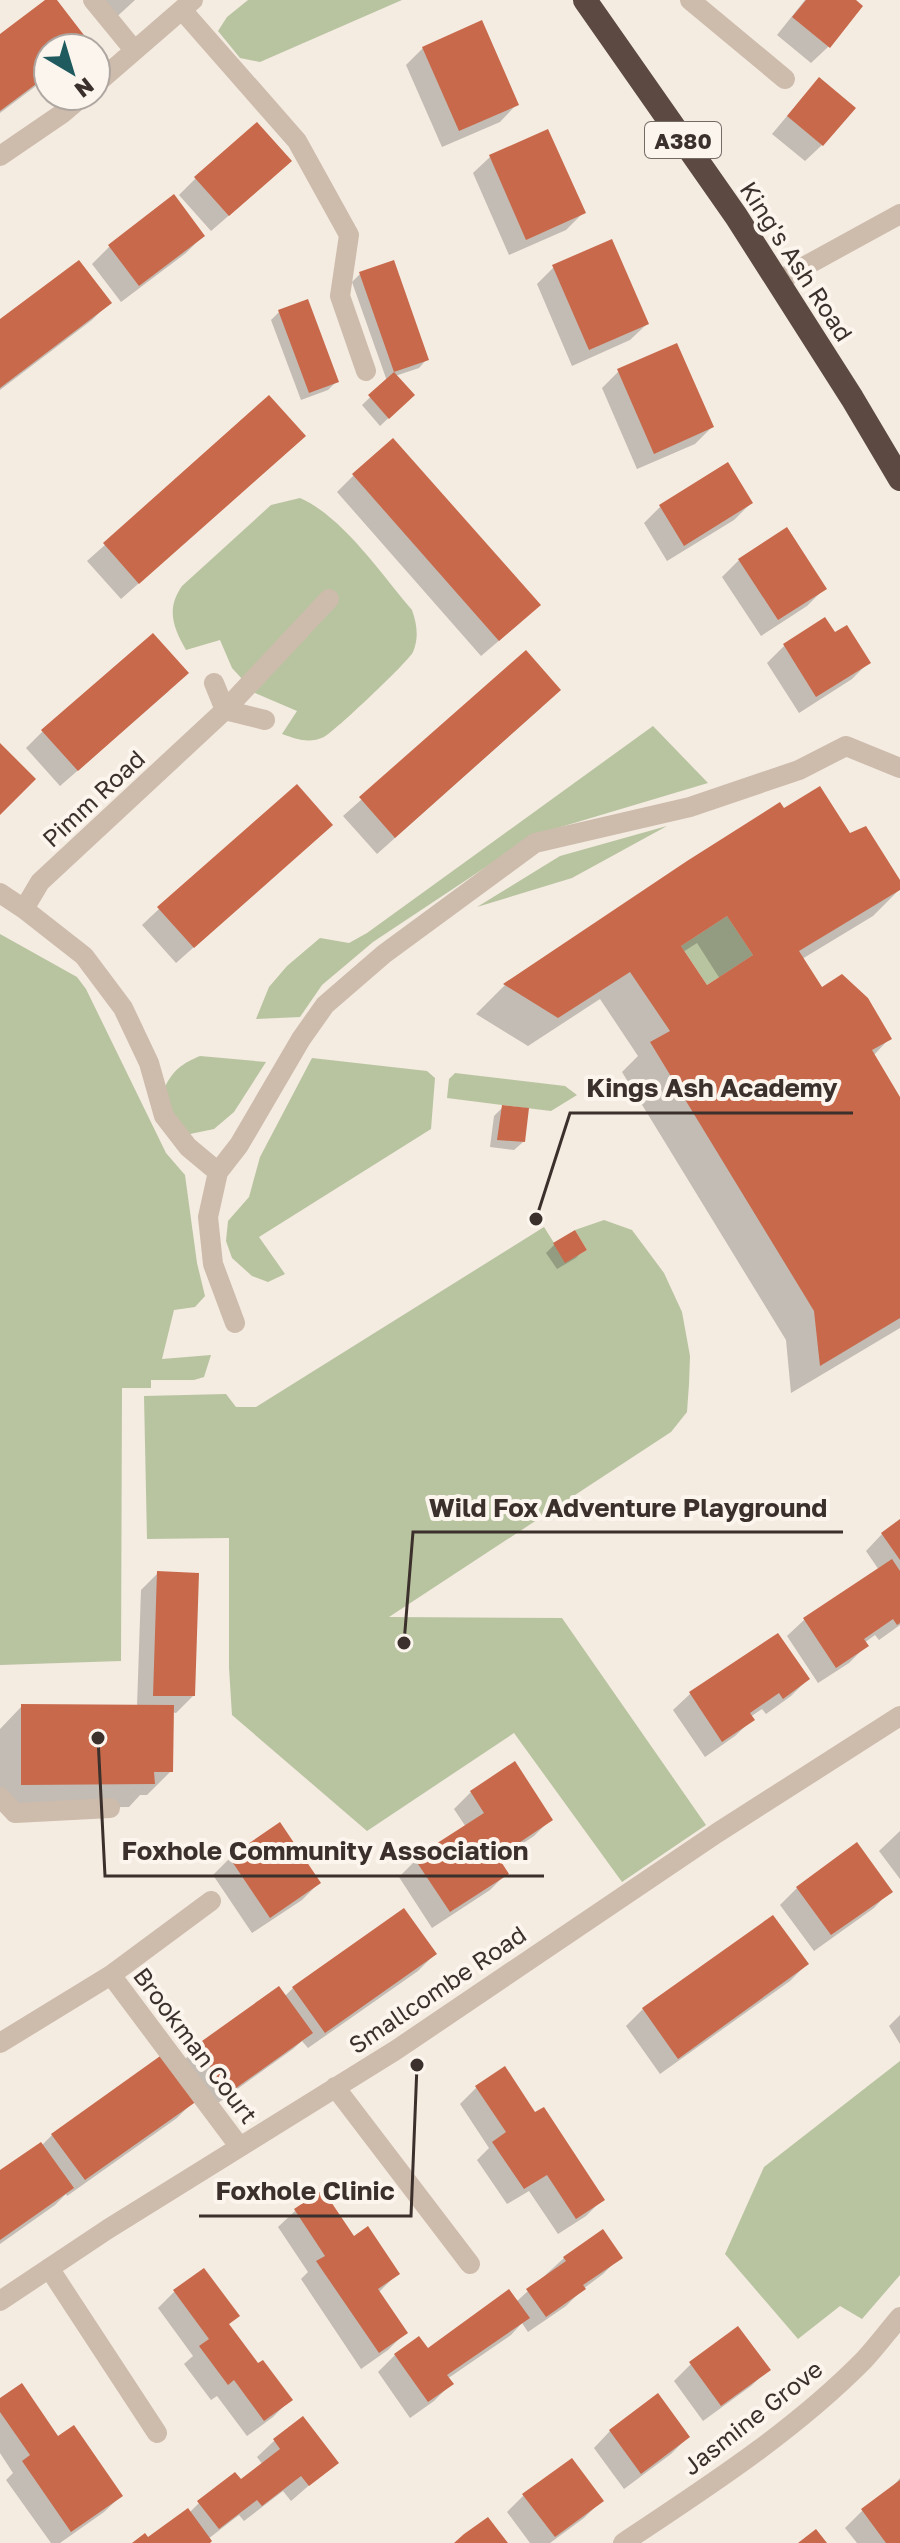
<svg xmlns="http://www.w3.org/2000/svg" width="900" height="2543" font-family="'Golos Text',sans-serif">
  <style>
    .green { fill: #b8c4a0 }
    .shadow { fill: #0003; fill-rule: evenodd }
    .building { fill: #c8694b; fill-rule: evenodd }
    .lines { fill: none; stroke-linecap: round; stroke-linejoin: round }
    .minor { stroke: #cdbbac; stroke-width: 20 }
    .highway { stroke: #5c4a42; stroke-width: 24 }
    .labels { text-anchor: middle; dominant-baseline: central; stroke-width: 8; stroke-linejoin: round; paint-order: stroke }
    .shield { fill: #fbf5ee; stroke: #756b66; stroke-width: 2 }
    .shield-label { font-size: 22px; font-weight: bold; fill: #3b302b }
    .street-label { font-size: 24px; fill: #3b302b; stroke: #fbf5ee }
    .leader { fill: none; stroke: #3b302b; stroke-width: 3 }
    .callout-dot { fill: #3b302b; stroke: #fbf5ee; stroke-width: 3 }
    .callout-label { font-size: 26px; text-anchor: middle; font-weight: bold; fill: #3b302b; stroke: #fbf5ee; stroke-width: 8; stroke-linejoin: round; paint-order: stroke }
  </style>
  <rect width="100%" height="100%" fill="#f4ebe1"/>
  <path class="green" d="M248,0H402L260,62L240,58L218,31L227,17Z
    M300,498C343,517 381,574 412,610C417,624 419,638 413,652C409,661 334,732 324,737C309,744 296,739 282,734L297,711L255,693L232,668L220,640L186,650C173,627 166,609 182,586L271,505Z
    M653,726L708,783L534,835L373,942L322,985L300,1017L256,1019L269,987L287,966L320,938L349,943L367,933Z
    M667,826L572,878L477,907L560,856Z
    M727,916L753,955L707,985L681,946Z
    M0,934L77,977L86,989L166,1153L185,1175L197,1263L205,1296L195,1307L174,1310L162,1359L211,1355L204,1377L194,1380H151V1388H122L121,1661L0,1665Z
    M200,1056L266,1062L234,1112L214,1129L190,1134L174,1124L165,1087C173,1070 183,1063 200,1056Z
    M312,1058L427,1071L435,1078L431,1129L259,1237L285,1274L268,1282L252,1276L232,1258L226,1241L228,1221L249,1197L260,1157Z
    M455,1073L565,1086L577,1095L551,1111L447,1098L449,1079Z
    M604,1220L632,1230L664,1273L682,1312L690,1356L689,1384L687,1412L671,1432L389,1617L562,1618L706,1825L622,1882L514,1733L367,1831L232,1715L229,1668V1538L147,1539L144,1396L226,1394L236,1407H256L544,1227L566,1262L587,1250L575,1230Z
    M900,2061V2275L862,2319L840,2306L798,2339L725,2254L764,2167Z"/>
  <path class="shadow" d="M48,0H54L82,48H48V77L0,113V36Z
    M90,0H135L110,23Z
    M805,0H853L861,6L828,47L811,63L777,35Z
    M423,48L516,105L500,122L442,147L406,65Z
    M803,97L822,145L805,161L772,134Z
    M490,157L583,213L566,230L509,255L473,173Z
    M196,178H272L211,231L179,195Z
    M174,197L203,236L186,253L121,302L92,264L109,247Z
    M554,267L647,324L630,340L572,366L537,284Z
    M360,274L427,359L419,368L395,376L413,395L380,426L362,405L387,381L352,282Z
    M109,303L92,320L0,390V322Z
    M280,311L337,381L328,390L301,400L271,320Z
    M619,371L712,427L695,444L637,469L602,388Z
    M269,398L286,453L121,599L87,561Z
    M354,475L521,622L481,656L337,492Z
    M751,503L734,520L667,561L644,523L661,506Z
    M739,560L824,589L807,606L761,636L722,577Z
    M825,620L834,635L869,662L852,679L799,713L767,663L784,646Z
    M526,653L542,707L377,854L343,816Z
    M170,690L60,786L26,748L43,731Z
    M783,811L849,836L900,884V889L873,916L802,959L821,990L889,1039L873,1056L900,1101V1328L791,1393L786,1340L622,1072L638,1056L600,999L528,1046L476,1014L505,985L688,863ZM697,943L720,979L706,988L683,952Z
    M313,842L176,963L142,925L159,909Z
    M502,1108L523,1142L514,1150L490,1147L494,1116Z
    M554,1245L584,1249L576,1258L557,1269L546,1253Z
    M900,1522V1625L879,1640L875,1635L864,1643L866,1646L849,1663L818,1683L787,1636L804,1620L879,1570L866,1551L882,1534Z
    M158,1573L193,1696L176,1713L172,1712L171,1771L147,1795H140L129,1807L0,1808V1729L22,1706L137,1707L141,1590Z
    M808,1679L791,1696L766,1714L762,1709L750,1717L752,1720L735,1736L705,1757L673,1710L690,1694Z
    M471,1792L551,1819L534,1836L498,1860L507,1873L490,1890L432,1928L399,1877L416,1860L466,1827L454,1809Z
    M279,1824L319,1883L302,1900L252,1933L213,1875L230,1858Z
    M900,1831V1879L879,1851Z
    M797,1888L890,1891L874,1908L814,1951L780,1905Z
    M435,1954L418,1971L308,2048L302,2041L293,2049L211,2108L180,2064L197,2048L284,1997L293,1988Z
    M807,1964L790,1981L660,2074L626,2026L643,2009Z
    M900,2015V2044L889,2026Z
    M477,2087L535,2115L603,2199L586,2216L558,2234L529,2191L507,2204L477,2160L489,2148L460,2104Z
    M194,2101L177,2118L67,2196L66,2194L55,2205L0,2244V2173L41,2146L52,2135Z
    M323,2192L353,2239L397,2274L378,2293L405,2333L388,2350L361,2369L301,2279L308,2272L278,2227L295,2211Z
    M620,2257L603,2274L583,2289L566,2306L528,2332L522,2323L511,2335L447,2379L451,2384L434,2401L410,2418L378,2372L395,2355L419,2338L427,2350L516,2302L564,2258Z
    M175,2291L237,2316L227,2326L258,2366L290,2400L273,2417L247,2436L217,2396L211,2400L184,2364L193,2356L158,2308Z
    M691,2364L768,2370L751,2386L703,2421L674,2381Z
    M0,2400L58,2438L121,2496L104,2512L60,2543H51L6,2480L13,2473L0,2453Z
    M303,2419L336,2462L291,2501L283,2491L244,2521L239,2515L208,2539L207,2543H135L148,2540L189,2513L199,2503L241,2482L263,2465L257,2457L274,2441Z
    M610,2431L688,2437L671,2454L624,2489L594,2448Z
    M900,2478V2543H857L845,2528L862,2511L890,2490Z
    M524,2495L601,2501L584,2518L550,2543H530L507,2512Z"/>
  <path class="building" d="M45,0H57L90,43L83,48H48V75L0,111V34Z
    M806,0H856L863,6L830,48L792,17Z
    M482,20L519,105L459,131L422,47Z
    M819,77L856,108L823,146L787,116Z
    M257,122L292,161L229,216L194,177Z
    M548,129L586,213L526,240L489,155Z
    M174,194L205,236L139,286L108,245Z
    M612,239L649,324L589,350L552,265Z
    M79,260L112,303L0,388V319Z
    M394,260L429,360L394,372L359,272Z
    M308,299L339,382L309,393L278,310Z
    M677,343L714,427L654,454L617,369Z
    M394,372L415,395L389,419L368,395Z
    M269,395L306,436L139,584L103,543Z
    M393,438L541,605L499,641L352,474Z
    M728,462L753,503L684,546L659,505Z
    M787,527L827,589L778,620L738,559Z
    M825,617L835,632L847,625L871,663L816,697L783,644Z
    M153,633L189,673L78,771L41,730Z
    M526,650L561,690L395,838L359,797Z
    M0,743L36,779L0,815Z
    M297,784L333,825L194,948L157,907Z
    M820,786L850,833L866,826L900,880V890L799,951L822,987L842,974L868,998L892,1039L872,1050L900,1097V1318L820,1366L814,1311L650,1042L670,1031L630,972L558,1018L503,984L687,861L780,802L784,808ZM727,916L753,955L707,985L681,946Z
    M502,1105L529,1108L525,1142L497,1140Z
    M575,1230L587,1250L565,1263L553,1243Z
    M900,1519V1560L881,1533Z
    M892,1559L900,1571V1623L897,1625L893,1619L864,1639L869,1646L836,1668L803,1618Z
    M157,1571L199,1573L195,1696H153Z
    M778,1633L810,1679L783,1699L779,1693L750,1713L755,1720L722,1742L689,1692Z
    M21,1704L174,1705L173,1772H154L155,1784L21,1785Z
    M515,1761L553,1820L498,1857L509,1874L450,1912L414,1858L484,1813L470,1791Z
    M280,1822L321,1883L270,1918L229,1857Z
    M857,1842L893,1892L831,1935L796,1887Z
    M404,1908L437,1954L325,2033L292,1987Z
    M773,1915L809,1964L678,2059L642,2008Z
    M279,1986L313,2033L229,2093L195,2046Z
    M163,2054L197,2101L85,2180L51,2134Z
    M505,2066L535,2112L544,2107L605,2200L576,2219L547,2175L524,2189L492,2142L506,2132L475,2086Z
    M41,2142L74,2188L0,2240V2170Z
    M323,2190L354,2236L368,2226L400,2274L378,2289L408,2333L379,2353L316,2261L325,2256L294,2209Z
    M603,2229L623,2258L583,2285L586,2289L546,2317L526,2289L566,2261L563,2257Z
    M204,2268L240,2316L229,2324L258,2363L263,2360L293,2400L264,2421L234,2380L228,2385L199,2346L209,2339L173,2290Z
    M509,2289L530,2318L447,2375L454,2384L428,2402L394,2354L419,2336L428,2348Z
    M738,2326L771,2370L721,2406L689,2362Z
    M22,2383L58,2436L74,2425L123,2496L71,2532L22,2461L30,2455L0,2412V2398Z
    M658,2393L690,2437L641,2474L609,2430Z
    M303,2416L339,2463L309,2486L301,2476L262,2506L257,2500L219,2529L197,2501L235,2472L241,2479L280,2449L273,2439Z
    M572,2458L604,2501L555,2537L522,2494Z
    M900,2480V2543H886L861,2509Z
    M188,2508L212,2541L210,2543H132L145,2533L148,2537Z
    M488,2517L508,2543H454L464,2534Z
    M816,2529L827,2543H798Z"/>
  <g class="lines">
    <path class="minor" d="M93,0L134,50
      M690,0L785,79
      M182,10L297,141L349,235L340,296L366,371
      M96,84L193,0
      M0,156L63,113L83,96
      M778,281L900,214
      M214,683L225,710L329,599
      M0,893L24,909L40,882L225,710L265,720
      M24,909L84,956L123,1008L149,1063L164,1116L188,1147L218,1172
      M235,1323L213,1264L208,1217L218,1172L239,1145L301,1039L325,1005L384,954L535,843L690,807L799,770L846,746L900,768
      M0,1797L15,1813L110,1808
      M211,1901L111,1975L239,2146
      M0,2043L111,1975
      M335,2087L470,2264
      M49,2268L157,2433
      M0,2301L108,2229L396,2050L717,1833L900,1716
      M623,2543C707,2487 793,2432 864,2360C877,2346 888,2331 900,2317"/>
    <path class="highway" d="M585,0L736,216L852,398L900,479"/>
  </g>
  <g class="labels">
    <rect class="shield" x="645" y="122" width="76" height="36" rx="6"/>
    <g class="shield-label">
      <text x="683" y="140">A380</text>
    </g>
    <g class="street-label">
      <text transform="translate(797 261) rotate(57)">King's Ash Road</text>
      <text transform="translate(93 798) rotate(-43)">Pimm Road</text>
      <text transform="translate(437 1989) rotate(-34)">Smallcombe Road</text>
      <text transform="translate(196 2045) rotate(53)">Brookman Court</text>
      <text transform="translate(752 2417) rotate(-38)">Jasmine Grove</text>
    </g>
  </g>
  <path class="leader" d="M536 1219L570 1113H853M404 1643L413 1532H843M98 1738L105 1876H544M417 2065L411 2216H199"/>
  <g class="callout-dot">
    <circle cx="536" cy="1219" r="8"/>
    <circle cx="404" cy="1643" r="8"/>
    <circle cx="98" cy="1738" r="8"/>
    <circle cx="417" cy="2065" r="8"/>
  </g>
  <g class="callout-label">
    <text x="712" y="1097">Kings Ash Academy</text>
    <text x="628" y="1517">Wild Fox Adventure Playground</text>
    <text x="325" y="1860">Foxhole Community Association</text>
    <text x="305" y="2200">Foxhole Clinic</text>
  </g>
  <g transform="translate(72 72) rotate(142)"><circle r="38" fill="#fbf5ee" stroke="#aea6a0" stroke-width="2"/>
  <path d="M0-6L14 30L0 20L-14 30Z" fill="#1f5a5e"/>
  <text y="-12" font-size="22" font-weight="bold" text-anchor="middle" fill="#3b302b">N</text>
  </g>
</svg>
